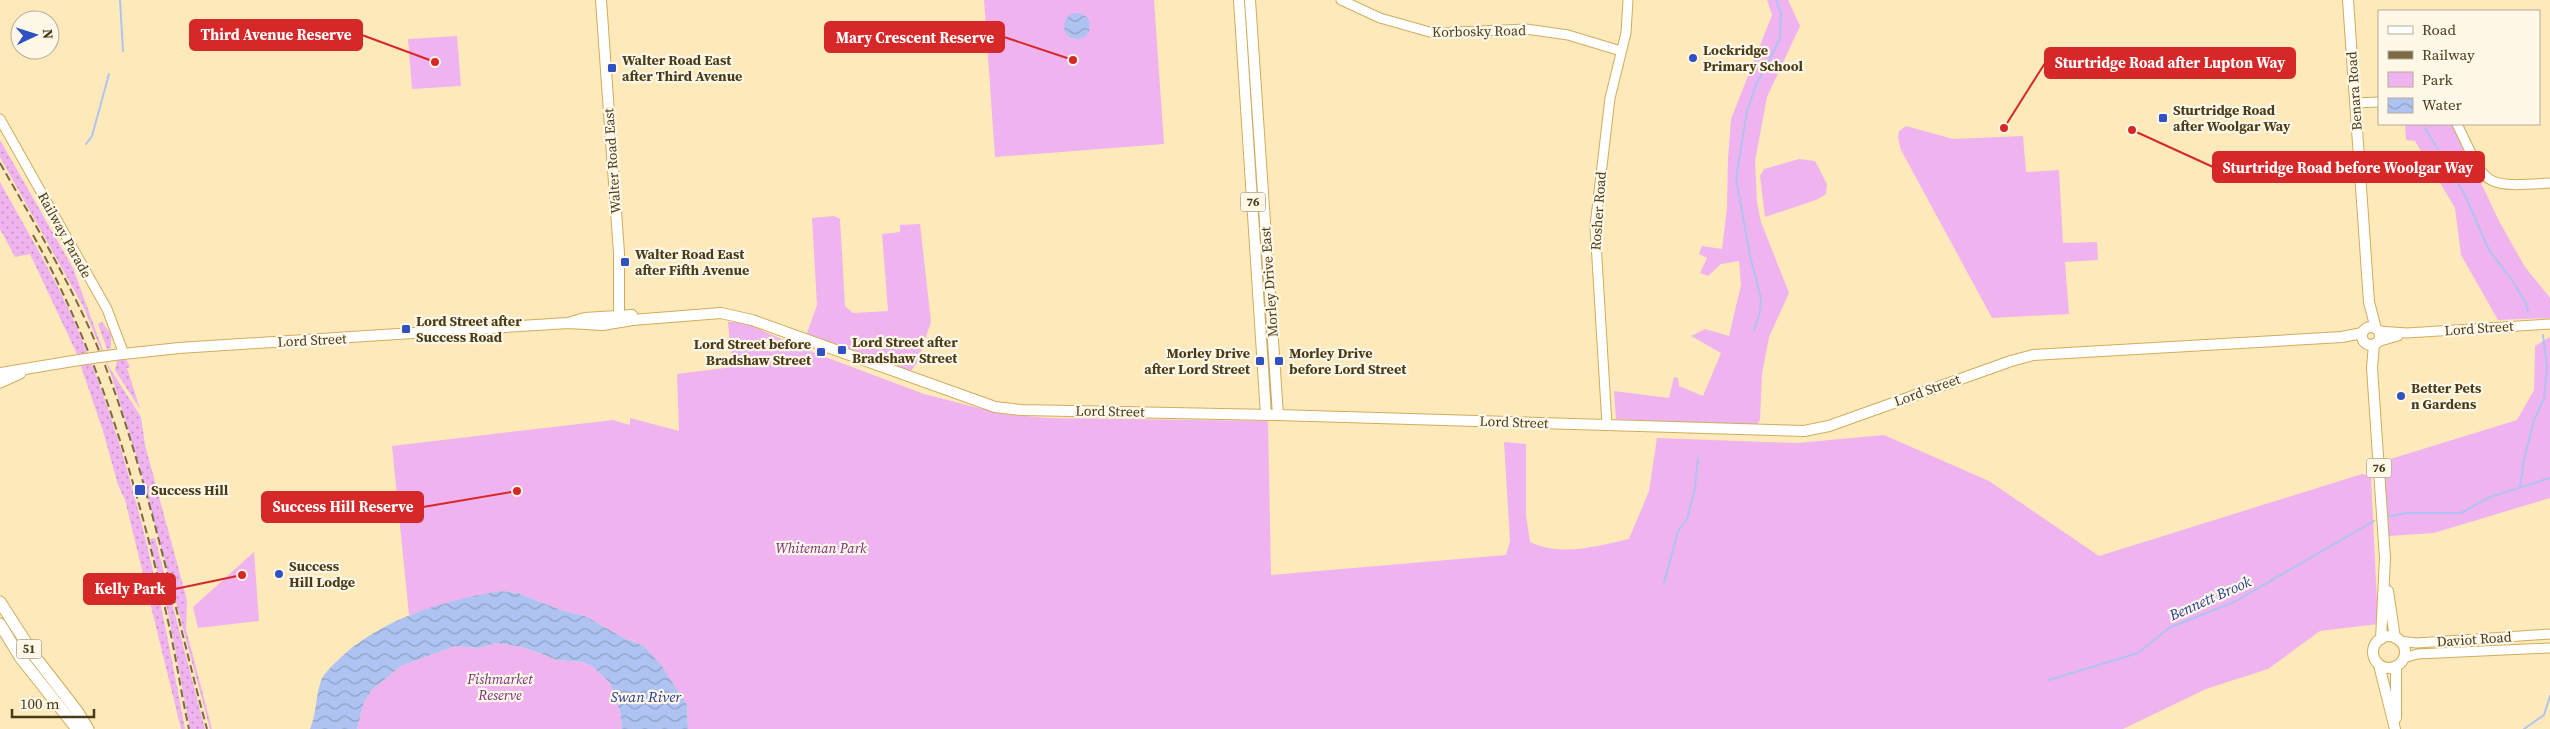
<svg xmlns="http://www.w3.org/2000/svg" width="2550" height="729" font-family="'Source Serif 4',serif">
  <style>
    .grass { fill: url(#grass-dots) }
    .green { fill: #efb3ef }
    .water { fill: url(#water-waves) }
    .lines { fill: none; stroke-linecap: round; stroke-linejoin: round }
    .stream { stroke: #afc3f2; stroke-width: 2 }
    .tertiary-casing { stroke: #cfad5c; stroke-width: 11 }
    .secondary-casing { stroke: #cfad5c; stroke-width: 12 }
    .primary-casing { stroke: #cfad5c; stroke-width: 12 }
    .trunk-casing { stroke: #cfad5c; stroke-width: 13 }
    .tertiary { stroke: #fff; stroke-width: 9 }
    .secondary { stroke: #fff; stroke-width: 10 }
    .primary { stroke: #fff; stroke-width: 10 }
    .trunk { stroke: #fff; stroke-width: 11 }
    .rail { stroke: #7b6a45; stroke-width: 2; stroke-dasharray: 8 4; stroke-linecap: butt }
    .primary-bridge-casing { stroke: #cfad5c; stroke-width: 12; stroke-linecap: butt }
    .primary-bridge { stroke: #fff; stroke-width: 10 }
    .poi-dot { fill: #2f51c1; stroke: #fff8e8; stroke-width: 2 }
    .labels { text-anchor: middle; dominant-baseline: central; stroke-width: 4.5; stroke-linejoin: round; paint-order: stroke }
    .shield { fill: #fff8e8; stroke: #807356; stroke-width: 1 }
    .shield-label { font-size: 12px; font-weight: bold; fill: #493a18 }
    .street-label { font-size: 14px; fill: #493a18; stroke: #fff8e8 }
    .poi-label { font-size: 14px; font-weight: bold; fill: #493a18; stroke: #fff8e8; text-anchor: start }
    .park-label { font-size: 14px; font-style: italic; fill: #782b7a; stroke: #fff8e8 }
    .water-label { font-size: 15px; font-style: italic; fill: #223c93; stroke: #fff8e8 }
    .leader { fill: none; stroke: #d62828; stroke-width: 2 }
    .callout-dot { fill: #d62828; stroke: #fff8e8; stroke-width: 2 }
    .callout { fill: #d62828; stroke: #d62828; stroke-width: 2 }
    .callout-label { font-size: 15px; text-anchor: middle; font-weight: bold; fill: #fff }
  </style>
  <defs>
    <pattern id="grass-dots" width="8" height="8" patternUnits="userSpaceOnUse" patternTransform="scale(1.25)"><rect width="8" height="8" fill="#efb3ef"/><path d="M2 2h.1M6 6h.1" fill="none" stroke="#c493c1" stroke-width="1.8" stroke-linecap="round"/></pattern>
    <pattern id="water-waves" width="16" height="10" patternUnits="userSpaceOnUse" patternTransform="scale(1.25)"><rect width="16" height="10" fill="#afc3f2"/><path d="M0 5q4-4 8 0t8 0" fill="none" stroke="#909fc3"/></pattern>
  </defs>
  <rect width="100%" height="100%" fill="#fee9ba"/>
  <path class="grass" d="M0,140L73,268L109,367L141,417L145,445L187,600L186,629L212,729H210L138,461L111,374L83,306L0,157Z
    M0,182C27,231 56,279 78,330C132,457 160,594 185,729H181L125,500L118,485L103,431L76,352L30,254L15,257L0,229Z
    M102,322L111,334V348L107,349L98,324Z
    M125,357L130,367L127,368L140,409L115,370L117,359Z
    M155,538L205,729H190L168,612L149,539Z"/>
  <path class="green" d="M984,0H1154L1164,144L995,157Z
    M1767,0H1788L1800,26L1767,97L1755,161L1757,202L1761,222L1789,293L1769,337L1762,374L1760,420L1755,427L1616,419L1614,391L1669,398L1674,377L1678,378L1679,386L1703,396L1721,353L1691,336L1705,329L1729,336L1741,285L1739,261L1721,264L1708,276L1700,273L1707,258L1699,254L1702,246L1722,249L1727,208L1728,158L1731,119L1772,15Z
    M457,36L461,86L412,89L408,39Z
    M2405,124H2453L2499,221L2525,267L2550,298V318L2498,320L2461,255L2455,208L2415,141L2406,140Z
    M1906,126L1953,139L2023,136L2026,172L2059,170L2063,243L2097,242L2098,260L2065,262L2069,314L1992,318L1901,150L1898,138L1899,131Z
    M1799,159L1815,161L1827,184L1826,194L1816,200L1765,217L1760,176L1764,169Z
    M834,216L840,219L845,306L853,313L888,311L882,234L900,232V225L920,224L931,322L917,363L907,376L805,339L817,305L812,218Z
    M728,322H743L804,349L924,394L1002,414L1048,418L1268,421L1271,575L1506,555L1510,541L1504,442L1526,444V515L1530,542C1561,557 1597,546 1629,539L1649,491L1657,438L1797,443L1884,435L1989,481L2099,556L2362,474L2371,476L2378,624L2320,631L2268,669L2206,689L2123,729H688L687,705L644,646L624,638L585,616L561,610L518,593L500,591L450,602L409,615L392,446L613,420L630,425V418L679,431L677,374L732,367Z
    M2550,337V498L2434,533L2389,536L2384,461L2517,420L2534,390L2535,346Z
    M254,552L259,621L198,628L193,607Z
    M496,643L523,647L557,660L582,662L592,666L610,683L620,712L622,729H357L364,702L373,689L401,666L455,646L479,648Z"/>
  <path class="water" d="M1064 26a13 13 0 1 1 26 0a13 13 0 1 1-26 0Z
    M500,591L518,593L561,610L585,616L624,638L644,646L661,665L687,705L688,729H622L620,712L610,683L592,666L582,662L557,660L523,647L496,643L479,648L455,646L401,666L373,689L364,702L357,729H310C317,713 315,697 321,681C323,674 332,666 337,661C380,619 442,601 500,591Z"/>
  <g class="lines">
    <path class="stream" d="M120,0L123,51
      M2425,128L2464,193L2489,250L2512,280L2526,303L2528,312
      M86,144L92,136L109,74
      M1754,330L1760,312L1761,299L1750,256L1736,178L1747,111L1756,85L1780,39L1781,13L1776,0
      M2520,487L2524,459L2534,420L2544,399L2547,368L2543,335
      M2387,517L2405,513H2461L2490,497L2550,478
      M1664,583L1678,531L1687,519L1695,488L1698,458
      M2049,680L2138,653L2169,628L2234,602L2374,521
      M2524,729L2544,715L2550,696"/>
    <g class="tertiary-casing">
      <path id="tertiary" d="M1341,0L1380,18L1433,33L1526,29L1568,35L1621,51
        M2355,103L2379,102
        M0,119L107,309L124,354
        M2457,124C2487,185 2479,188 2550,183
        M2378,331L2407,333L2550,324
        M2377,342L2398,336
        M1607,425L1595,226L1610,98L1626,33L1628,0
        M2399,641L2417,643L2550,634
        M2404,658L2417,654L2550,648"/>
    </g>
    <g class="secondary-casing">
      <path id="secondary" d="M2348,0L2369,302L2376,329
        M2362 336a9 9 0 1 1 18 0a9 9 0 1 1-18 0Z
        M1278,415L1804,431L1829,426L2011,361L2033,355L2342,337L2362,333"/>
    </g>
    <g class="primary-casing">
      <path id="primary" d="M601,0L619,253V321
        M1239,0L1266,415
        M568,323L603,325L632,320L721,313L752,320L995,407L1021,410L1278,415L1250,0
        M2374,344L2372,368L2385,558L2381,639
        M114,355L179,348L568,323L585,318L632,315
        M0,373L79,360
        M2388,591L2395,638
        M2373 652a16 16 0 1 1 32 0a16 16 0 1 1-32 0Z
        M2379,665L2395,729
        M2396,666V718"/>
    </g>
    <g class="trunk-casing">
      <path id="trunk" d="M0,382L20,373
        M0,602L36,658L77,711L88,729
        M0,624L20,657L77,729"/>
    </g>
    <use href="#tertiary" class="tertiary"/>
    <use href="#secondary" class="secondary"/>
    <use href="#primary" class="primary"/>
    <use href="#trunk" class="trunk"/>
    <path class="rail" d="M0,163C38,230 78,295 106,368C149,482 175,611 207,729
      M33,235C100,355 138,488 168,621C176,657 181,693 189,729"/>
    <g class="primary-bridge-casing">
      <path id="primary-bridge" d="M79,360L114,355"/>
    </g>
    <use href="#primary-bridge" class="primary-bridge"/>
  </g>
  <g class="poi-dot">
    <circle cx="1693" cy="58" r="5"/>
    <rect x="607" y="63" width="10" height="10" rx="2.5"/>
    <rect x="2158" y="113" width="10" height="10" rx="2.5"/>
    <rect x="620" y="257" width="10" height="10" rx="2.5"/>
    <rect x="401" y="324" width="10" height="10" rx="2.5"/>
    <rect x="837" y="345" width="10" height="10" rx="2.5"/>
    <rect x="816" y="347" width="10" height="10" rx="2.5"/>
    <rect x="1255" y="356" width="10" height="10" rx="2.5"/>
    <rect x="1274" y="356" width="10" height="10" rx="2.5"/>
    <circle cx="2401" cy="396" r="5"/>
    <rect x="134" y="484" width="12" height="12" rx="2.5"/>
    <circle cx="279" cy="574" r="5"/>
  </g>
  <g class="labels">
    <g class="shield">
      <rect x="1240.5" y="192.5" width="25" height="19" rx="4"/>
      <rect x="2366.5" y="458.5" width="25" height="19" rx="4"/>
      <rect x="16.5" y="639.5" width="25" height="19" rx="4"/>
    </g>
    <g class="shield-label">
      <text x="1253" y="202">76</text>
      <text x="2379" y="468">76</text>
      <text x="29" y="649">51</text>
    </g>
    <g class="street-label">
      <text transform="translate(1479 31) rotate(-1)">Korbosky Road</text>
      <text transform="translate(2354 91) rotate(-94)">Benara Road</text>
      <text transform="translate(612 161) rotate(-94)">Walter Road East</text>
      <text transform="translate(1598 211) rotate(-86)">Rosher Road</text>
      <text transform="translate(65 235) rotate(61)">Railway Parade</text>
      <text transform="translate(1269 282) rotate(-94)">Morley Drive East</text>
      <text transform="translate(2479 328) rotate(-4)">Lord Street</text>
      <text transform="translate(312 340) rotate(-3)">Lord Street</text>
      <text transform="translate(1927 390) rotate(-20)">Lord Street</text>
      <text transform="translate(1110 411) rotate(1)">Lord Street</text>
      <text transform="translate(1514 422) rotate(2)">Lord Street</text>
      <text transform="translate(2474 639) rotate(-4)">Daviot Road</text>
    </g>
    <g class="poi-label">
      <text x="1703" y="50">Lockridge<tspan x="1703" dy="16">Primary School</tspan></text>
      <text x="622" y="60">Walter Road East<tspan x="622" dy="16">after Third Avenue</tspan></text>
      <text x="2173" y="110">Sturtridge Road<tspan x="2173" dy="16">after Woolgar Way</tspan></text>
      <text x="635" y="254">Walter Road East<tspan x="635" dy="16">after Fifth Avenue</tspan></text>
      <text x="416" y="321">Lord Street after<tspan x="416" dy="16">Success Road</tspan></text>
      <text x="852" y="342">Lord Street after<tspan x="852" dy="16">Bradshaw Street</tspan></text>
      <text x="811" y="344" text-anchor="end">Lord Street before<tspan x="811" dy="16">Bradshaw Street</tspan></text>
      <text x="1250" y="353" text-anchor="end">Morley Drive<tspan x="1250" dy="16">after Lord Street</tspan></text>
      <text x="1289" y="353">Morley Drive<tspan x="1289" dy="16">before Lord Street</tspan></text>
      <text x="2411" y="388">Better Pets<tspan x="2411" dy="16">n Gardens</tspan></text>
      <text x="151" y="490">Success Hill</text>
      <text x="289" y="566">Success<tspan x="289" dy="16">Hill Lodge</tspan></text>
    </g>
    <g class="park-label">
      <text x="821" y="548">Whiteman Park</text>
      <text x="500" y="679">Fishmarket<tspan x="500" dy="16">Reserve</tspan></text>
    </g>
    <g class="water-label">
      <text transform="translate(2210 598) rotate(-24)">Bennett Brook</text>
      <text x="646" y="696">Swan River</text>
    </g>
  </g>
  <path class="leader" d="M435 62L362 35M1073 60L1004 37M2004 128L2045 63M2132 130L2213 167M517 491L423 507M242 575L175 589"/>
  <g class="callout-dot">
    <circle cx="435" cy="62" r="5"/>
    <circle cx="1073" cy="60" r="5"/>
    <circle cx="2004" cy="128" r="5"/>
    <circle cx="2132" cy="130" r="5"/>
    <circle cx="517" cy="491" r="5"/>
    <circle cx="242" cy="575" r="5"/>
  </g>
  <g class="callout">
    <rect x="190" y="20" width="172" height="30" rx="5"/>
    <rect x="825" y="22" width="179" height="30" rx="5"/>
    <rect x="2045" y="48" width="250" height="30" rx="5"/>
    <rect x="2213" y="152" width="271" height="30" rx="5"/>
    <rect x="262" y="492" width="161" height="30" rx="5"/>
    <rect x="84" y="574" width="91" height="30" rx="5"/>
  </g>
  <g class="callout-label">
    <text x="276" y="40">Third Avenue Reserve</text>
    <text x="915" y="43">Mary Crescent Reserve</text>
    <text x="2170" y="68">Sturtridge Road after Lupton Way</text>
    <text x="2348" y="173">Sturtridge Road before Woolgar Way</text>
    <text x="343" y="512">Success Hill Reserve</text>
    <text x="130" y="594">Kelly Park</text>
  </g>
  <rect x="2378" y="10" width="162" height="115" fill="#fff8e8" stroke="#b6ac95"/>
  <rect x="2388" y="26" width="25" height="8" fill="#ffffff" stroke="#b6ac95"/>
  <text x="2422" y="35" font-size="15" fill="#493a18">Road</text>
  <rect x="2388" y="51" width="25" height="8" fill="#7b6a45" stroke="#b6ac95"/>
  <text x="2422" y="60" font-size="15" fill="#493a18">Railway</text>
  <rect x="2388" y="72" width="25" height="15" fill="#efb3ef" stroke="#b6ac95"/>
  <text x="2422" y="85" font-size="15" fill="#493a18">Park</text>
  <rect x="2388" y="98" width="25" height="15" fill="url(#water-waves)" stroke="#b6ac95"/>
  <text x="2422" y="110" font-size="15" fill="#493a18">Water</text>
  <g transform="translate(35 35) rotate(86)"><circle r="24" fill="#fff8e8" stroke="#b6ac95"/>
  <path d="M0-4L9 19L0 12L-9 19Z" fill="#2f51c1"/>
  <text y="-8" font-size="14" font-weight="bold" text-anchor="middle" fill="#493a18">N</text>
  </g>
  <path d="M12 709v8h82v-8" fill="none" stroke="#493a18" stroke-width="2.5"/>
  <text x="20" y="709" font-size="15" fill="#493a18" stroke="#fff8e8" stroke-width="4" paint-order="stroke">100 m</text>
</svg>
